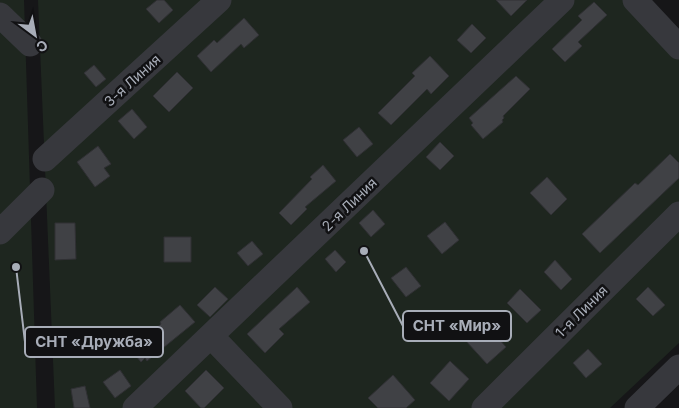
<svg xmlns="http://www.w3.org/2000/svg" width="679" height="408" font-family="Inter,sans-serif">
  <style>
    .green { fill: #1e261f }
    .building { fill: #404145; stroke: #303034 }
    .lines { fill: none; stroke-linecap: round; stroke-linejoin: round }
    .minor { stroke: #37383d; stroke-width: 25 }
    .labels { text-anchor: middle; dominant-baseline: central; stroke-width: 5; stroke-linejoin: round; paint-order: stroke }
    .street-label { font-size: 14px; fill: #a8adb8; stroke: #111113 }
    .leader { fill: none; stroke: #a8adb8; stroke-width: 2 }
    .callout-dot { fill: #a8adb8; stroke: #111113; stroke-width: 2 }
    .callout { fill: #111113; stroke: #a8adb8; stroke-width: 2 }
    .callout-label { font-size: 15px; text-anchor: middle; font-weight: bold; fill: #a8adb8 }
  </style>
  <rect width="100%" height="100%" fill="#161618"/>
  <path class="green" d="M0,0H24L37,408H0Z
    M38,0H642L679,39V343L610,408H55Z"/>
  <path class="building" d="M157,0H164L173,10L159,23L146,9Z
    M496,0H527L511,16Z
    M594,2L607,15L578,42L582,46L565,62L552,49L582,20L578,16Z
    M244,18L259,35L244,48L241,44L211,72L197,56L214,40L217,43Z
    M472,24L486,38L471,53L457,40Z
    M430,56L449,76L431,94L427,89L391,125L378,113L415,76L412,73Z
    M94,65L106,79L96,87L84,73Z
    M177,72L193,88L169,112L153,96Z
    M516,76L530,89L503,116L504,118L502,120L503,122L483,139L471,125L473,123L469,118Z
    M132,109L147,127L134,139L118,121Z
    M359,127L373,144L357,157L343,140Z
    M440,142L454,156L440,170L426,157Z
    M98,146L111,164L104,168L110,176L95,187L77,162Z
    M670,154L679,163V178L600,253L582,234L635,183L638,185Z
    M323,165L336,181L305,207L307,209L291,225L279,213L312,179L310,177Z
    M547,177L567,199L551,215L530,193Z
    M373,210L385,224L371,237L359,223Z
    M445,222L459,240L442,254L427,236Z
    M55,223H75L76,259L55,260Z
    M164,237H191V262H164Z
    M252,241L263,254L248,266L237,253Z
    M335,250L346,262L336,272L325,259Z
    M555,260L572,279L561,290L544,272Z
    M406,267L421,286L406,297L391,278Z
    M215,287L228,299L210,317L197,305Z
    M297,287L310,302L279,329L284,334L265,353L247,334Z
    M648,287L665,305L653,316L636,299Z
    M520,289L541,310L527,323L507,303Z
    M180,305L195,322L147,361L145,358L141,362L131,350L161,324L160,322Z
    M486,324L506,347L487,364L466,341Z
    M588,349L602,364L586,378L573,363Z
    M450,361L469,379L449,401L430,383Z
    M120,370L131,386L115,398L103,382Z
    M206,370L224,388L204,408H201L185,391Z
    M393,375L415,400L406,408H378L368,398Z
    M85,386L90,408H74L71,389Z"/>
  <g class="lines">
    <path class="minor" d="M635,0L679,47
      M0,15L30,44
      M45,159L219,0
      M0,232L42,190
      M211,336L280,408
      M135,408L562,0
      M484,408L679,214
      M637,408L679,367"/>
  </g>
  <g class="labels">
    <g class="street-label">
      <text transform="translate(132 80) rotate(-42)">3-я Линия</text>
      <text transform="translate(349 204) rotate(-44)">2-я Линия</text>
      <text transform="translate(581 311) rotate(-45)">1-я Линия</text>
    </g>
  </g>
  <path class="leader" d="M364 251L403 326M16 267L25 342"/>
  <g class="callout-dot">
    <circle cx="364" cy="251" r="5"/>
    <circle cx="16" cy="267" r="5"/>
  </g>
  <g class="callout">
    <rect x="403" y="311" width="108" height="30" rx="5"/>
    <rect x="25" y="327" width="138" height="30" rx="5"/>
  </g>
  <g class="callout-label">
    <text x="457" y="331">СНТ «Мир»</text>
    <text x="94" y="347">СНТ «Дружба»</text>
  </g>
  <g transform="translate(35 35) rotate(148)" stroke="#111113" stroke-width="4" paint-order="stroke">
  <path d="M0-4L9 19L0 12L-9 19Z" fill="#a8adb8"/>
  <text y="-8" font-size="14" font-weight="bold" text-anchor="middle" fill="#a8adb8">С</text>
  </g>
</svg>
